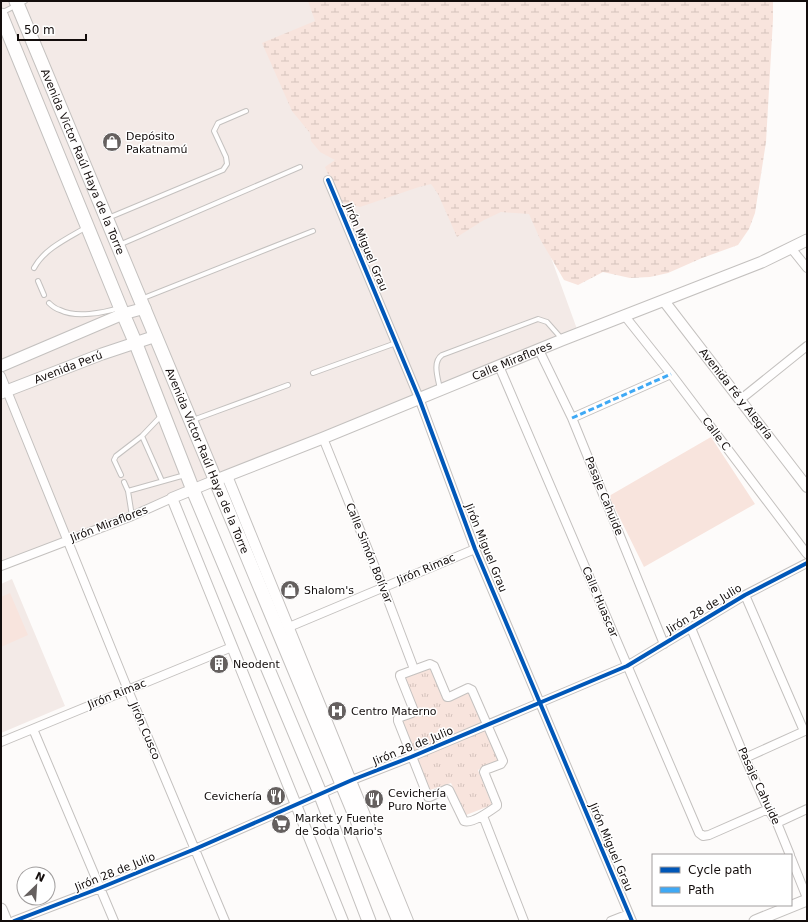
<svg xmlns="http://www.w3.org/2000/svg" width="808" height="922" font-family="'DejaVu Sans',sans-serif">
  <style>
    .built { fill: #f3eae7 }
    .wetland { fill: url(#wetland-marsh) }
    .park { fill: url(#park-tufts) }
    .garden { fill: #f8e4dd }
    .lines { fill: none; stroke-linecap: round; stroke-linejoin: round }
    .service-casing { stroke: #c4c1bf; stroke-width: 6 }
    .minor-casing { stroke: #c4c1bf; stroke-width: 10 }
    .tertiary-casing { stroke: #c4c1bf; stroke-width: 12 }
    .secondary-casing { stroke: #c4c1bf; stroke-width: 13 }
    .primary-casing { stroke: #c4c1bf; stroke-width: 15 }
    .service { stroke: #fffefe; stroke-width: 4 }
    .minor { stroke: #fffefe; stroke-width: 8 }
    .tertiary { stroke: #fffefe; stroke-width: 10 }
    .secondary { stroke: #fffefe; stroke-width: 11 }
    .primary { stroke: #fffefe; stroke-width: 13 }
    .quiet { stroke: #3fa9f5; stroke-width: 3; stroke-dasharray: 6 3; stroke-linecap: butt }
    .cycleway-casing { stroke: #fff; stroke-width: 6 }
    .cycleway { stroke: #0057b8; stroke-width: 4 }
    .labels { text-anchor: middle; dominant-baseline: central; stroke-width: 3; stroke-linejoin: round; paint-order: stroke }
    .poi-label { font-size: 11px; fill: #130d0c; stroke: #fff; text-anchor: start }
    .street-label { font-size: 11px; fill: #130d0c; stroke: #fff }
  </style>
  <defs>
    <pattern id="wetland-marsh" width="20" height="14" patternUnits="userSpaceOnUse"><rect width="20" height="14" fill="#f8e4dd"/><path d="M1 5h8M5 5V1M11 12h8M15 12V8" fill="none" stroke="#d4c2bc"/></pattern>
    <pattern id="park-tufts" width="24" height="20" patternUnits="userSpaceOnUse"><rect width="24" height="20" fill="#f8e4dd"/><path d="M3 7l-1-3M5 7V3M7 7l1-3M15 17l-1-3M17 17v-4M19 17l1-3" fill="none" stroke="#d4c2bc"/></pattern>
  </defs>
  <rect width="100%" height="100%" fill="#fdfbfa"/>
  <path class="built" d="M1,1H324L529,197L577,329L1,564Z
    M12,579L65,706L1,733V584Z"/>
  <path class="wetland" d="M308,1H773V19L766,142L755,213L749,229L738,245L702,258L668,273L650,277L630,278L603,272L578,285L564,280L540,239L529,214L501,212L484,220L457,237L438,194L431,184L419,187L360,207L340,202L325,167L335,160L320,152L311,141L310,133L292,111L262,43L315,21Z"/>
  <path class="park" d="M430,666L445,700L468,692L499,760L478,770L492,805L466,815L451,783L430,790L401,721L418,712L403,676Z"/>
  <path class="garden" d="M711,437L755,504L644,567L609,496Z
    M10,593L28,635L1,647V597Z"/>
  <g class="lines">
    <g class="service-casing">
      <path id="service" d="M1,13L25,1
        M108,218L223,170L227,164L226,157L214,131L218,123L246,111
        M119,245L300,167
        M34,268C44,249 68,238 85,228
        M38,281L44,295
        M141,299L313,231
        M49,303C52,306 56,309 60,310C76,318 103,313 119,308
        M313,373L396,343
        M440,389C438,378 432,362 442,355L538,319L547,322L562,339
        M193,420L288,385
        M142,436L162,481
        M121,475L114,460L116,456L142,436L162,415
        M124,482L128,491L132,516
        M128,491L185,475"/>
    </g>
    <g class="minor-casing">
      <path id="minor" d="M328,180L419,398L475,549L632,921
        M791,248L807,268
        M624,315L671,374L807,554
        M539,350L572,418L664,644
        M499,366L699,833L703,836L709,835L768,809
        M1,376L128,690L225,921
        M741,399L807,346
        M572,418L671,374
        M323,438L383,587L414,669
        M1,566L132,516L172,498
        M745,595L804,731
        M289,627L475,549
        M691,628L745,758L768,809L777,823L790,855
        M430,664L434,666L447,697H449L468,688L472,690L503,761L501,764L485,770L484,772L497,804V806C490,811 472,824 464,821L449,790L447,789L430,797H428L398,721V718L412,713L414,711L400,676V675Z
        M33,729L114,921
        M1,742L232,647
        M745,758L807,730
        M483,816L524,921
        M777,823L807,809
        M791,858L807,898
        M14,921L100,888L195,849L352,780L411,757L627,666L745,595L807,563
        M611,921L629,914"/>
    </g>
    <g class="tertiary-casing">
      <path id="tertiary" d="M664,301L807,487
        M227,476L408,921
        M216,480L172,498L343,921"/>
    </g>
    <g class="secondary-casing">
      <g id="secondary">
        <path d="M1,366L123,314L145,308"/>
        <path id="s1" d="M1,393L102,354L156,336"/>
        <path id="s2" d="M216,480L323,438L562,340L762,262L807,240"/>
        <path d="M1,909L6,921"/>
        <path d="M755,921L807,900"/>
      </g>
    </g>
    <g class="primary-casing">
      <g id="primary">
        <path id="s3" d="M16,1L399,921"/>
        <path d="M1,15L121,309L136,344L193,490L320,793L369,921"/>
      </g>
    </g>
    <use href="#service" class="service"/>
    <use href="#minor" class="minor"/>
    <use href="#tertiary" class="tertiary"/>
    <use href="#secondary" class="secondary"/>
    <use href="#primary" class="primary"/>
    <path class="quiet" d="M572,418L671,374"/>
    <g class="cycleway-casing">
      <path id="cycleway" d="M328,180L419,398L475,549L632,921
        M14,921L100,888L195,849L352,780L411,757L627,666L745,595L807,563"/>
    </g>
    <use href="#cycleway" class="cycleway"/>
  </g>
  <defs>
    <g id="shop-disc" transform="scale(1)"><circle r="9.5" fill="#65605f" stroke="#fff"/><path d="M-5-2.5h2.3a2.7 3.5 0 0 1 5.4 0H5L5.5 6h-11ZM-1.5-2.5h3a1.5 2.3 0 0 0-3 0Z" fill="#fff"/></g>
    <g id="building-disc" transform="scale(1)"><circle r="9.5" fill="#65605f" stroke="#fff"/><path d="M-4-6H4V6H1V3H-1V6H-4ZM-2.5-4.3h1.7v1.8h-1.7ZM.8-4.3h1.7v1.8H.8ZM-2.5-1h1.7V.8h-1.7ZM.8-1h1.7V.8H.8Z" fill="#fff"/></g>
    <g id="hospital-disc" transform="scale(1)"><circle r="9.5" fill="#65605f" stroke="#fff"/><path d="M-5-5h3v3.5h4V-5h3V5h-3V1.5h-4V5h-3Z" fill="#fff"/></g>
    <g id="restaurant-disc" transform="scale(1)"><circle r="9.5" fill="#65605f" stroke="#fff"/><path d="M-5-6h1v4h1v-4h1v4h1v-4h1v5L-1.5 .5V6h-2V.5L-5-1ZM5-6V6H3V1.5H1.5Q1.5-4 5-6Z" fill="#fff"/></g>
    <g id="supermarket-disc" transform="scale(1)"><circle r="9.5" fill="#65605f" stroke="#fff"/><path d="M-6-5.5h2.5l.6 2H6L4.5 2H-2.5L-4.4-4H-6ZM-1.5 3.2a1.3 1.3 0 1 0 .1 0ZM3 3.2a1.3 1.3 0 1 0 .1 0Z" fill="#fff"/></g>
  </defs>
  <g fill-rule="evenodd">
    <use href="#shop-disc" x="112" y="142"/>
    <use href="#shop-disc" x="290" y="590"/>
    <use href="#building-disc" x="219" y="664"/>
    <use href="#hospital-disc" x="337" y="711"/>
    <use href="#restaurant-disc" x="276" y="796"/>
    <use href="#restaurant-disc" x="374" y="799"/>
    <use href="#supermarket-disc" x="281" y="824"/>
  </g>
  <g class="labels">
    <g class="poi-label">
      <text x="126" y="136">Depósito<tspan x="126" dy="13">Pakatnamú</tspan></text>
      <text x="304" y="590">Shalom's</text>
      <text x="233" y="664">Neodent</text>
      <text x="351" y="711">Centro Materno</text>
      <text x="388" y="793">Cevichería<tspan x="388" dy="13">Puro Norte</tspan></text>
      <text x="262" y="796" text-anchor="end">Cevichería</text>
      <text x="295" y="818">Market y Fuente<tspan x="295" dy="13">de Soda Mario's</tspan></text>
    </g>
    <g class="street-label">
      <text stroke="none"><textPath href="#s3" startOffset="174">Avenida Victor Raúl Haya de la Torre</textPath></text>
      <text transform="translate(366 247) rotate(67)">Jirón Miguel Grau</text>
      <text stroke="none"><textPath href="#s2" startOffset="319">Calle Miraflores</textPath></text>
      <text stroke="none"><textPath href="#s1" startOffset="72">Avenida Perú</textPath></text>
      <text transform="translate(736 394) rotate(52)">Avenida Fé y Alegría</text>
      <text transform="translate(716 434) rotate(53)">Calle C</text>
      <text stroke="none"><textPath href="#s3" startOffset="498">Avenida Victor Raúl Haya de la Torre</textPath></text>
      <text transform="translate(604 496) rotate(68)">Pasaje Cahuide</text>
      <text transform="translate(109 524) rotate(-21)">Jirón Miraflores</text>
      <text transform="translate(486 548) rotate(68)">Jirón Miguel Grau</text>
      <text transform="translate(369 553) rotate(68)">Calle Simón Bolívar</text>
      <text transform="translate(426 569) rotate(-23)">Jirón Rimac</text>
      <text transform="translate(600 602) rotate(67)">Calle Huascar</text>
      <text transform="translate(704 609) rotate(-31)">Jirón 28 de Julio</text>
      <text transform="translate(117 694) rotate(-22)">Jirón Rimac</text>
      <text transform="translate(145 731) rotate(67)">Jirón Cusco</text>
      <text transform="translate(413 746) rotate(-22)">Jirón 28 de Julio</text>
      <text transform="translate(759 786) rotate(65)">Pasaje Cahuide</text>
      <text transform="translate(611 847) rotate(67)">Jirón Miguel Grau</text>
      <text transform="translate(115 872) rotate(-22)">Jirón 28 de Julio</text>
    </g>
  </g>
  <rect width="808" height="922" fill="none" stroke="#130d0c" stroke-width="4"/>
  <rect x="652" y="854" width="140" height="52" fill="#ffffff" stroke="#a19e9e"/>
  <rect x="660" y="867" width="20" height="6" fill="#0057b8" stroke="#a19e9e"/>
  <text x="688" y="874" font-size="12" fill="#130d0c">Cycle path</text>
  <rect x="660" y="887" width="20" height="6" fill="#3fa9f5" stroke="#a19e9e"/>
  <text x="688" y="894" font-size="12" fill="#130d0c">Path</text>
  <g transform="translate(36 886) rotate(25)"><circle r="19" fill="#ffffff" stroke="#a19e9e"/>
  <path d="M0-3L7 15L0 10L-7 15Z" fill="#65605f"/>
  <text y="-6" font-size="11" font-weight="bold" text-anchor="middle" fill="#130d0c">N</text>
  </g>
  <path d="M18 34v6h68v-6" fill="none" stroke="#130d0c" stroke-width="2"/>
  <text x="24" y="34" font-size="12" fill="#130d0c" stroke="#ffffff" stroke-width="3" paint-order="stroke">50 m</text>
</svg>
